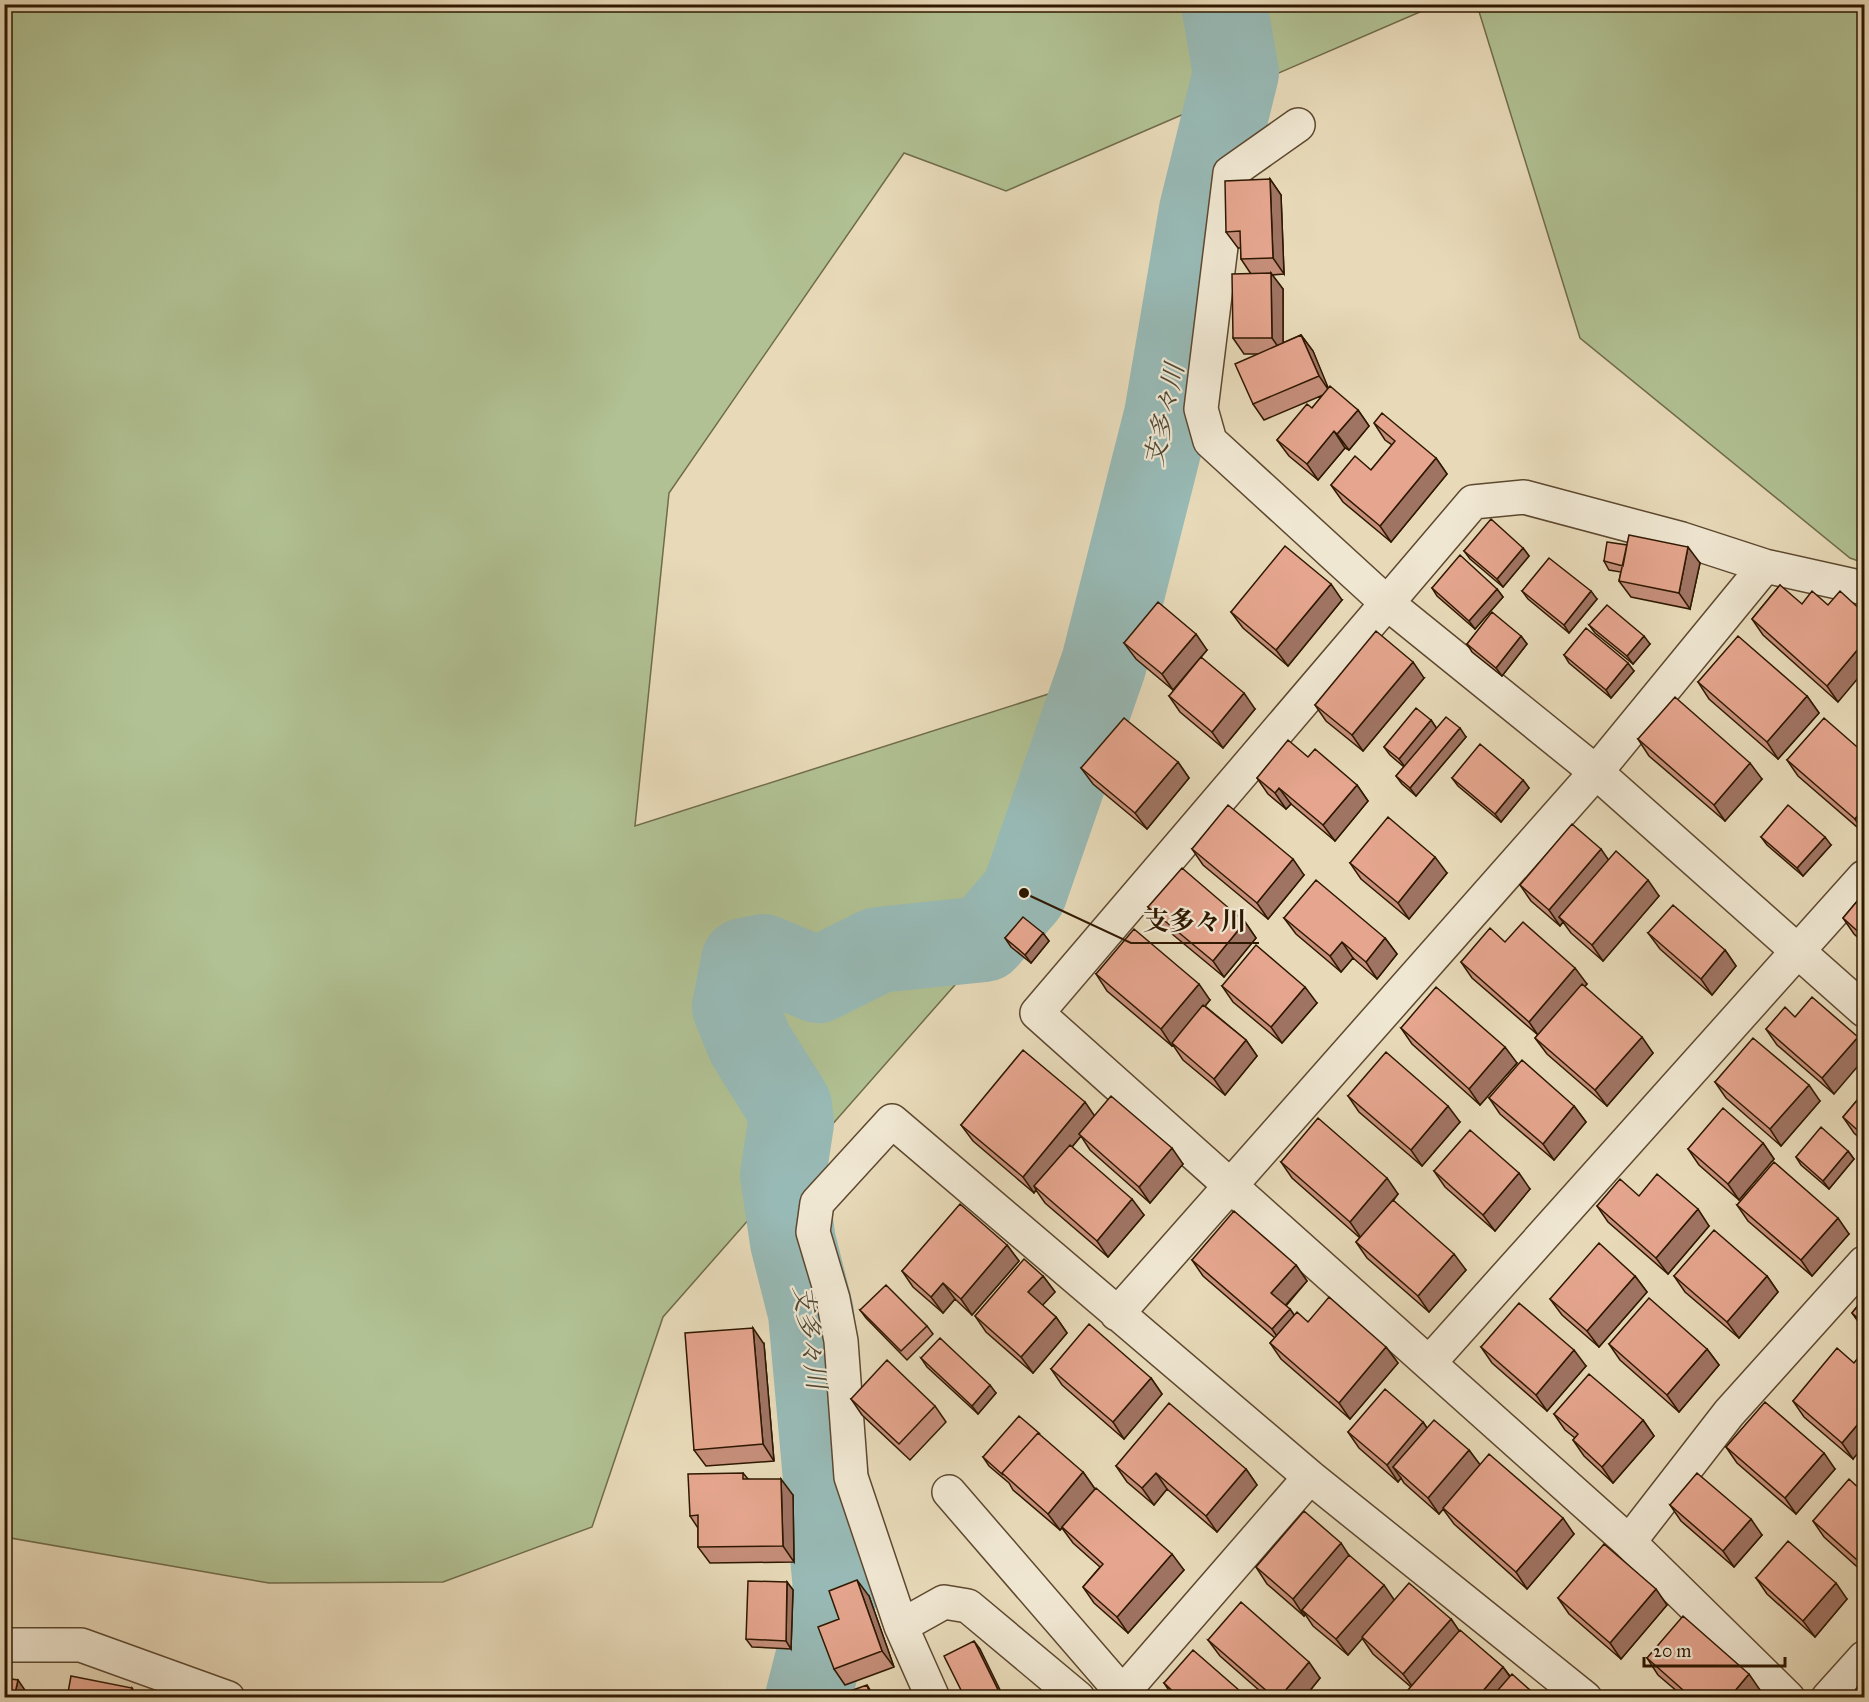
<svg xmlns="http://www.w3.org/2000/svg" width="1869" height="1702" font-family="'IM FELL Great Primer','Noto Serif JP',serif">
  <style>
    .green { fill: #b1c193; stroke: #706c4a; stroke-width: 1.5 }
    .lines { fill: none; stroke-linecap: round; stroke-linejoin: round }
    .river { stroke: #98bab6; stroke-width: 86 }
    .street-casing { stroke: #5d482f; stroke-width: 36 }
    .street { stroke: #f0e7d2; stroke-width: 33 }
    .wall { fill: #c58e7a; stroke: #2f1801; stroke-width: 1.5 }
    .shaded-wall { fill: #a07463; stroke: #2f1801; stroke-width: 1.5 }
    .building { fill: #e5a58e; stroke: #2f1801; stroke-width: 1.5 }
    .labels { text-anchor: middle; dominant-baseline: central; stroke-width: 4.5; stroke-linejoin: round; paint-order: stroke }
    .water-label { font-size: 26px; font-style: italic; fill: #4e4937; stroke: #f0e7d2 }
    .leader { fill: none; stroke: #2f1801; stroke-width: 2 }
    .callout-dot { fill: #2f1801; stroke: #f0e7d2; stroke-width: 2 }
    .callout-label { font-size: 26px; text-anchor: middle; font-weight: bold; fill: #2f1801; stroke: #f0e7d2; stroke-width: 4.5; stroke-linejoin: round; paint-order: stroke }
  </style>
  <rect width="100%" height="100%" fill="#e8dab9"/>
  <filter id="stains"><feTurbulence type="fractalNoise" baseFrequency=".00333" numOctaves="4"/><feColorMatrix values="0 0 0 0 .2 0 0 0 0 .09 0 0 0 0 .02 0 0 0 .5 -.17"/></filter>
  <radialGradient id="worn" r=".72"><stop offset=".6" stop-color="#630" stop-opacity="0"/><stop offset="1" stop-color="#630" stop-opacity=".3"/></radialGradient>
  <path class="green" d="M4,5H1436L1006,191L904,153L669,493L635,826L1086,682L961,978L663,1317L592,1527L443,1582L269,1583L5,1537Z
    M1477,5H1864V563L1850,558L1580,338Z"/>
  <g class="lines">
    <path class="river" d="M808,1698L836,1589L811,1313L793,1242L783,1175L791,1123L789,1106L750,1044L735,1007L744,961L763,957L818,980L878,950L984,939L1024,893L1104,663L1167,415L1202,210L1236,73L1224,4"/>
    <g class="street-casing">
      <path id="street" d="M1298,125L1230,173L1201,409L1210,441L1387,603L1037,1013L1629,1542
        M1864,588L1765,566L1682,539L1524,497L1473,502L1387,603L1596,772L1864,1010
        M1117,1314L1596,772L1765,566
        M1429,1363L1864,877
        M949,1492L1127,1698
        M901,1626L944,1602L968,1606L1078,1698
        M4,1645H81L228,1698
        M933,1698L901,1626L851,1477L841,1341L833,1299L813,1232L817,1203L892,1121L1310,1477L1585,1698
        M1118,1698L1310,1477
        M1788,1698L1629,1542L1729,1413L1864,1263
        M1828,1698L1864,1658"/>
    </g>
    <use href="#street" class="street"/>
  </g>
  <path class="wall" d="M1270,179L1281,195L1284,274L1272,275L1283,289V343L1301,335L1313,351L1328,389L1358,410L1369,426L1349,450L1345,448L1318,480L1289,456L1277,440L1312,408L1323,395L1264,420L1253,404L1258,354H1244L1233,338L1251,274L1241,259V248H1238L1226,232Z
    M1374,423L1436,458L1447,474L1391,542L1343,502L1331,485L1371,470L1392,445L1385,440Z
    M1523,548L1529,556L1503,587L1470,559L1464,551Z
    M1604,561L1700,563L1690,609L1631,597L1619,581L1621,572L1609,570Z
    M1780,585L1838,702L1763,635L1752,619Z
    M1432,588L1497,589L1503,597L1475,629L1437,596Z
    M1522,591L1597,599L1569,633L1528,599Z
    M1342,600L1288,666L1243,628L1231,612Z
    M1589,625L1650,644L1633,664L1595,633Z
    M1521,636L1527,644L1502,676L1472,652L1467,644Z
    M1124,643L1207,650L1173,690L1136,659Z
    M1564,655L1634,671L1611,698L1569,663Z
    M1424,678L1363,751L1326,721L1315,705Z
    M1698,682L1807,696L1819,713L1778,759L1709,699Z
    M1169,696L1255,709L1223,748L1180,712Z
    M1431,720L1437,729L1466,737L1416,796L1402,784L1396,776L1404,767L1390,755L1384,747Z
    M1638,739L1762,779L1725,821L1649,756Z
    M1864,753V833L1798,776L1787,760Z
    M1308,757L1357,785L1368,801L1335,841L1291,804L1286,809L1268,794L1257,778Z
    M1178,762L1189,778L1147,829L1093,784L1081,768Z
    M1452,778L1523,780L1529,788L1501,822L1458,786Z
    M1761,837L1831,845L1803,876L1767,845Z
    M1192,849L1304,875L1268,919L1203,865Z
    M1608,860L1659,896L1603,961L1571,933L1563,922L1560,926L1531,901L1520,885Z
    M1350,863L1447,873L1409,919L1361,879Z
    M1864,893V943L1854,934L1843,918Z
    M1148,907L1245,922L1256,938L1224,977L1160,924Z
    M1284,918L1385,938L1397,954L1377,979L1353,958L1341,972L1296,934Z
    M1043,933L1049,941L1031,963L1011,947L1005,938Z
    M1648,933L1725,950L1736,966L1712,995L1660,949Z
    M1505,942L1587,984L1584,987L1653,1053L1607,1106L1547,1054L1535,1038L1538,1035L1472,978L1461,962Z
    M1096,974L1210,1000L1205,1006L1246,1040L1257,1056L1225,1095L1183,1060L1173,1045L1172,1046L1107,991Z
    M1222,986L1317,1003L1282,1043L1233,1002Z
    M1795,1017L1834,1094L1777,1045L1766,1029Z
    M1401,1028L1517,1063L1480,1105L1412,1044Z
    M1715,1082L1820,1101L1781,1146L1726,1098Z
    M1864,1092V1142L1854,1133L1843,1117Z
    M1348,1096L1460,1122L1422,1166L1359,1112Z
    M1489,1098L1574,1106L1586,1122L1554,1160L1500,1114Z
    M1094,1116L1183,1164L1150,1203L1090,1150L1081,1136L1072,1147L1144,1215L1108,1257L1045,1203L1036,1190L1034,1193L973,1141L961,1125Z
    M1763,1143L1774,1159L1739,1200L1699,1165L1688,1149Z
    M1848,1151L1854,1159L1829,1189L1801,1165L1796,1157Z
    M1281,1162L1398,1194L1393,1201L1466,1270L1429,1312L1367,1258L1356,1242L1360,1238L1292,1178Z
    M1434,1171L1530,1189L1495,1231L1445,1187Z
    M1639,1196L1709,1226L1668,1274L1608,1222L1597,1206Z
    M1737,1205L1849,1234L1812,1276L1748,1221Z
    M1007,1245L1019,1261L972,1315L955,1299L943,1313L913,1287L902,1271Z
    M1192,1260L1296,1265L1307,1281L1286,1306L1290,1309L1294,1315L1308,1322L1386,1347L1398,1363L1350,1419L1281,1359L1270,1343L1275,1338L1203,1276Z
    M1043,1276L1055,1292L1042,1305L1056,1317L1067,1333L1033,1373L986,1332L975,1316Z
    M1635,1276L1647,1292L1599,1347L1562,1315L1550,1299Z
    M1674,1276H1767L1778,1292L1739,1338L1685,1292Z
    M1864,1298V1330L1852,1313Z
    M860,1310L927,1326L933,1334L907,1360L866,1318Z
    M764,1344L774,1461L706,1466L694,1450Z
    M1609,1344L1707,1349L1719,1365L1679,1412L1620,1360Z
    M1481,1347L1586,1366L1547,1411L1492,1363Z
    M921,1358L996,1393L978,1414L927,1367Z
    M1854,1363L1853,1459L1804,1417L1793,1401Z
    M1051,1369L1151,1378L1162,1394L1124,1439L1062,1385Z
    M851,1399L935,1406L946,1422L910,1460L862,1415Z
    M1554,1414L1643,1420L1654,1436L1613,1483L1584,1456L1573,1440L1575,1438L1565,1430Z
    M1423,1422L1427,1428L1469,1450L1480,1465L1574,1534L1527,1589L1454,1524L1443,1509L1439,1514L1404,1483L1401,1478L1398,1482L1359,1448L1348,1432Z
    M1726,1447L1835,1469L1796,1514L1737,1463Z
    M983,1457L1083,1472L1095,1489L1075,1512L1184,1570L1128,1633L1094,1603L1083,1587L1100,1567L1073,1543L1062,1528L1060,1530L1013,1490L1009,1483L989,1466Z
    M1116,1466L1246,1469L1257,1485L1217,1532L1167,1489L1154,1505L1127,1482Z
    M743,1473L748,1479L793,1495L794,1562L710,1563L698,1547V1528L690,1516Z
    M1864,1493V1573L1824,1537L1813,1521Z
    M1670,1505L1762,1535L1734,1567L1681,1521Z
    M1349,1556L1394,1600L1451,1619L1459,1631L1503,1667L1510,1676L1539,1698L1411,1687L1373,1654L1362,1638L1348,1655L1313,1626L1305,1614L1304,1616L1267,1584L1256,1567Z
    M1756,1578L1847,1599L1815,1637L1767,1594Z
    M787,1582L793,1590L791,1649L752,1647L746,1639Z
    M869,1596L894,1667L845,1685L834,1669L839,1619Z
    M1558,1598L1667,1605L1621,1659L1569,1614Z
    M1208,1640L1320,1678L1304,1698H1268L1220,1656Z
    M1647,1658L1760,1690L1754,1698H1685L1658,1675Z
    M1164,1683L1248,1698H1174Z"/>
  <path class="shaded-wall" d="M1270,179L1281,195L1284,274L1273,258Z
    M1271,273L1283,289V354L1272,338Z
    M1301,335L1313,351L1330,392L1319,376Z
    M1358,410L1369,426L1349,450L1337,434Z
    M1334,431L1345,448L1318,480L1307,464Z
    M1436,458L1447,474L1391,542L1380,526Z
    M1688,547L1700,563L1690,609L1679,593Z
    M1523,548L1529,556L1503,587L1497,579Z
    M1331,584L1342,600L1288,666L1276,650Z
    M1497,589L1503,597L1475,629L1469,621Z
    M1591,591L1597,599L1569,633L1564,625Z
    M1196,634L1207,650L1173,690L1162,674Z
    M1521,636L1527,644L1502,676L1496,668Z
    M1644,636L1650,644L1633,664L1627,656Z
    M1864,642V671L1838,702L1827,686Z
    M1413,662L1424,678L1363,751L1352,735Z
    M1628,663L1634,671L1611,698L1606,690Z
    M1244,693L1255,709L1223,748L1212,732Z
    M1807,696L1819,713L1778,759L1767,742Z
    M1431,720L1437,729L1405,767L1399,759Z
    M1460,728L1466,737L1416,796L1410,788Z
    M1178,762L1189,778L1147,829L1135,813Z
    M1750,763L1762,779L1725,821L1714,805Z
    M1523,780L1529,788L1501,822L1495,814Z
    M1357,785L1368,801L1335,841L1323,825Z
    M1279,788L1291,804L1286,809L1275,793Z
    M1864,807V833L1855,819Z
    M1825,837L1831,845L1803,876L1797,868Z
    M1601,849L1612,865L1559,917L1563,922L1560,926L1549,910Z
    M1435,857L1447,873L1409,919L1398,903Z
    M1293,859L1304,875L1268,919L1257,903Z
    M1648,880L1659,896L1603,961L1592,945Z
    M1245,922L1256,938L1224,977L1213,961Z
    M1043,933L1049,941L1031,963L1025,955Z
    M1385,938L1397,954L1377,979L1366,962Z
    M1342,942L1353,958L1341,972L1330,956Z
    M1725,950L1736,966L1712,995L1701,979Z
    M1575,968L1587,984L1540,1038L1529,1022Z
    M1199,984L1210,1000L1172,1046L1161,1029Z
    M1305,987L1317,1003L1282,1043L1271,1027Z
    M1642,1037L1653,1053L1607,1106L1595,1090Z
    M1858,1037L1864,1046V1059L1834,1094L1822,1078Z
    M1246,1040L1257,1056L1225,1095L1214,1079Z
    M1505,1047L1517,1063L1480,1105L1469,1089Z
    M1809,1085L1820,1101L1781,1146L1770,1129Z
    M1085,1102L1096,1118L1079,1134L1081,1136L1037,1189L1034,1186L1036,1190L1034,1193L1023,1177Z
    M1448,1106L1460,1122L1422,1166L1411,1150Z
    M1574,1106L1586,1122L1554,1160L1543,1144Z
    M1763,1143L1774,1159L1739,1200L1728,1184Z
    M1172,1148L1183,1164L1150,1203L1139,1187Z
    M1848,1151L1854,1159L1829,1189L1823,1181Z
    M1519,1173L1530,1189L1495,1231L1483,1215Z
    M1387,1178L1398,1194L1361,1238L1350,1222Z
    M1132,1199L1144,1215L1108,1257L1097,1241Z
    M1698,1209L1709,1226L1668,1274L1656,1258Z
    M1838,1218L1849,1234L1812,1276L1801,1260Z
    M1007,1245L1019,1261L972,1315L961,1299Z
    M1454,1254L1466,1270L1429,1312L1418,1296Z
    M1296,1265L1307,1281L1282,1309L1271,1293Z
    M1043,1276L1055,1292L1039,1309L1028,1292Z
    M1635,1276L1647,1292L1599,1347L1587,1331Z
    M1767,1276L1778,1292L1739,1338L1727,1322Z
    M943,1283L955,1299L943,1313L931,1297Z
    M1290,1309L1301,1325L1283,1345L1272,1329Z
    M1056,1317L1067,1333L1033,1373L1021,1357Z
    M753,1328L764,1344L774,1461L763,1444Z
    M1386,1347L1398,1363L1350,1419L1339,1403Z
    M1707,1349L1719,1365L1679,1412L1667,1395Z
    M1574,1350L1586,1366L1547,1411L1536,1395Z
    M1151,1378L1162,1394L1124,1439L1113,1422Z
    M990,1385L996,1393L978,1414L972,1406Z
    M1864,1417V1446L1853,1459L1842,1443Z
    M1643,1420L1654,1436L1613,1483L1602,1467Z
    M1423,1422L1434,1439L1393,1467L1401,1478L1398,1482L1387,1465Z
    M1469,1450L1481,1466L1439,1514L1428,1498Z
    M1824,1453L1835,1469L1796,1514L1785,1498Z
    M1246,1469L1257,1485L1217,1532L1206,1516Z
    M1083,1472L1095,1489L1060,1530L1048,1514Z
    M1156,1473L1167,1489L1154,1505L1142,1488Z
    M781,1479L793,1495L794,1562L783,1546Z
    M1563,1518L1574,1534L1527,1589L1516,1572Z
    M1751,1519L1762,1535L1734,1567L1723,1551Z
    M1341,1543L1352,1560L1302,1610L1305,1614L1304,1616L1293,1599Z
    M1172,1554L1184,1570L1128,1633L1117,1617Z
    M857,1580L869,1596L894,1667L882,1651Z
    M787,1582L793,1590L791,1649L786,1641Z
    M1836,1583L1847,1599L1815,1637L1803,1621Z
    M1384,1585L1395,1601L1348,1655L1336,1639Z
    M1656,1589L1667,1605L1621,1659L1610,1643Z
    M1451,1619L1462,1635L1415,1690L1403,1674Z
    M974,1641L980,1649L1004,1698H1002Z
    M1309,1662L1320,1678L1304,1698H1279Z
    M1503,1667L1515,1684L1503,1698H1477Z
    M1749,1674L1760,1690L1754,1698H1729Z
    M18,1680L29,1696V1698H14Z
    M867,1685L875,1698H871Z
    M132,1688L139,1698H131Z"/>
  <path class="building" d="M1270,179L1273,258L1241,259L1240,231L1226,232L1225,181Z
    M1271,273L1272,338H1233L1232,274Z
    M1301,335L1319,376L1253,404L1235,364Z
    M1330,386L1358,410L1337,434L1334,431L1307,464L1277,440L1307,404L1312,408Z
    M1382,413L1436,458L1380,526L1331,485L1355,456L1371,470L1395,441L1374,423Z
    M1491,519L1523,548L1497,579L1464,551Z
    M1629,535L1688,547L1679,593L1619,581Z
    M1607,542L1627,545L1623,566L1604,561Z
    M1285,546L1331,584L1276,650L1231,612Z
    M1460,555L1497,589L1469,621L1432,588Z
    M1549,558L1591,591L1564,625L1522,591Z
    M1780,585L1802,604L1812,591L1828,605L1840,591L1864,613V642L1827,686L1752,619Z
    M1158,602L1196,634L1162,674L1124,643Z
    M1607,605L1644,636L1627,656L1589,625Z
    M1492,612L1521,636L1496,668L1467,644Z
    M1586,628L1628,663L1606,690L1564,655Z
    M1376,631L1413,662L1352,735L1315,705Z
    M1738,636L1807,696L1767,742L1698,682Z
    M1201,657L1244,693L1212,732L1169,696Z
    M1675,697L1750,763L1714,805L1638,739Z
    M1416,708L1431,720L1399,759L1384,747Z
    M1446,717L1460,728L1410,788L1396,776Z
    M1124,718L1178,762L1135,813L1081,768Z
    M1824,718L1864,753V807L1855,819L1787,760Z
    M1288,740L1308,757L1315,749L1357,785L1323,825L1279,788L1275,793L1257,778Z
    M1480,744L1523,780L1495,814L1452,778Z
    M1228,805L1293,859L1257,903L1192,849Z
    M1788,805L1825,837L1797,868L1761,837Z
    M1388,817L1435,857L1398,903L1350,863Z
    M1572,824L1601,849L1549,910L1520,885Z
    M1616,851L1648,880L1592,945L1559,917Z
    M1182,868L1245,922L1213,961L1148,907Z
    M1316,880L1385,938L1366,962L1342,942L1330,956L1284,918Z
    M1864,893V937L1843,918Z
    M1673,905L1725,950L1701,979L1648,933Z
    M1023,917L1043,933L1025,955L1005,938Z
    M1523,922L1575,968L1529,1022L1461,962L1490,928L1505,942Z
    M1134,929L1199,984L1161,1029L1096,974Z
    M1256,945L1305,987L1271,1027L1222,986Z
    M1582,984L1642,1037L1595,1090L1535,1038Z
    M1436,987L1505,1047L1469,1089L1401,1028Z
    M1812,997L1858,1037L1822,1078L1766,1029L1785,1007L1795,1017Z
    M1203,1005L1246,1040L1214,1079L1172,1043Z
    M1753,1038L1809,1085L1770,1129L1715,1082Z
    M1023,1050L1085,1102L1023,1177L961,1125Z
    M1386,1052L1448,1106L1411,1150L1348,1096Z
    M1522,1060L1574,1106L1543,1144L1489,1098Z
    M1864,1092V1136L1843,1117Z
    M1111,1096L1172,1148L1139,1187L1079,1134Z
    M1723,1108L1763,1143L1728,1184L1688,1149Z
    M1318,1118L1387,1178L1350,1222L1281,1162Z
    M1821,1127L1848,1151L1823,1181L1796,1157Z
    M1470,1130L1519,1173L1483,1215L1434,1171Z
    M1070,1145L1132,1199L1097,1241L1034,1186Z
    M1774,1162L1838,1218L1801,1260L1737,1205Z
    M1657,1174L1698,1209L1656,1258L1597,1206L1620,1179L1639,1196Z
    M1393,1200L1454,1254L1418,1296L1356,1242Z
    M960,1204L1007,1245L961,1299L943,1283L931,1297L902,1271Z
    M1234,1211L1296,1265L1271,1293L1290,1309L1272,1329L1192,1260Z
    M1714,1230L1767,1276L1727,1322L1674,1276Z
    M1599,1243L1635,1276L1587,1331L1550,1299Z
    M1024,1259L1043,1276L1028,1292L1056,1317L1021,1357L975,1316Z
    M886,1285L927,1326L901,1351L860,1310Z
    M1329,1297L1386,1347L1339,1403L1270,1343L1297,1312L1308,1322Z
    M1649,1298L1707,1349L1667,1395L1609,1344Z
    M1864,1298V1324L1852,1313Z
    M1519,1303L1574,1350L1536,1395L1481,1347Z
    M1089,1324L1151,1378L1113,1422L1051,1369Z
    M753,1328L763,1444L694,1450L685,1333Z
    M940,1338L990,1385L972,1406L921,1358Z
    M1837,1348L1854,1363L1861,1354L1864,1357V1417L1842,1443L1793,1401Z
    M887,1360L935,1406L899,1444L851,1399Z
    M1589,1374L1643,1420L1602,1467L1573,1440L1578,1434L1554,1414Z
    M1385,1389L1423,1422L1387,1465L1348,1432Z
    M1765,1402L1824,1453L1785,1498L1726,1447Z
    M1169,1403L1246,1469L1206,1516L1156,1473L1142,1488L1116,1466Z
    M1019,1416L1039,1433H1038L1002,1473L1003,1475L983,1457Z
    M1434,1420L1469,1450L1428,1498L1393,1467Z
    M1038,1433L1083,1472L1048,1514L1002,1473Z
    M1489,1454L1563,1518L1516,1572L1443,1508Z
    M743,1473V1479H781L783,1546L698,1547V1515L690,1516L688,1474Z
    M1697,1473L1751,1519L1723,1551L1670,1505Z
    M1849,1479L1864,1493V1566L1813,1521Z
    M1096,1488L1172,1554L1117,1617L1083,1587L1103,1564L1062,1527Z
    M1304,1511L1341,1543L1293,1599L1256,1567Z
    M1788,1541L1836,1583L1803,1621L1756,1578Z
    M1604,1544L1656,1589L1610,1643L1558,1598Z
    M1349,1555L1384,1585L1336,1639L1302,1610Z
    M857,1580L882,1651L834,1669L818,1627L839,1619L829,1591Z
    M748,1581L787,1582L786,1641L746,1639Z
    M1409,1583L1451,1619L1403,1674L1362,1637Z
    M1241,1602L1309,1662L1279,1698H1275L1208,1640Z
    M1683,1616L1749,1674L1729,1698H1692L1647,1658Z
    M1460,1630L1503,1667L1477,1698H1401Z
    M974,1641L1002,1698H965L944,1656Z
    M1193,1650L1248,1698H1180L1164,1683Z
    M1512,1674L1539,1698H1491Z
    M71,1676L132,1688L131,1698H67Z
    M1864,1677V1698H1850Z
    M4,1678L18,1680L14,1698H4Z
    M867,1685L871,1698H837L836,1696Z
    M905,1692L907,1698H890Z"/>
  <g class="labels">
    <g class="water-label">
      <text transform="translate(1164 415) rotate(-78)">支多々川</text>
      <text transform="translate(810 1337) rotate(82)">支多々川</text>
    </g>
  </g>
  <path class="leader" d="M1024 893L1131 943H1259"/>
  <circle class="callout-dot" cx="1024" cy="893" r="6"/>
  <g class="callout-label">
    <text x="1195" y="930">支多々川</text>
  </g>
  <rect width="1869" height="1702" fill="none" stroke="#e8dab9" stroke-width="24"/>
  <rect x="6" y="6" width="1857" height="1690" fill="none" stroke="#2f1801" stroke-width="3"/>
  <rect x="12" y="12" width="1845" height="1678" fill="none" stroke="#2f1801" stroke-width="1.5"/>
  <path d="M1644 1657v9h141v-9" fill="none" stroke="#2f1801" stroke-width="3"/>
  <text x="1653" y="1657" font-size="18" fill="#2f1801" stroke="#f0e7d2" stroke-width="4.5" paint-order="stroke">20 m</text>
  <rect width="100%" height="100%" filter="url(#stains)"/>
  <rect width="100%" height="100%" fill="url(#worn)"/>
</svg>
